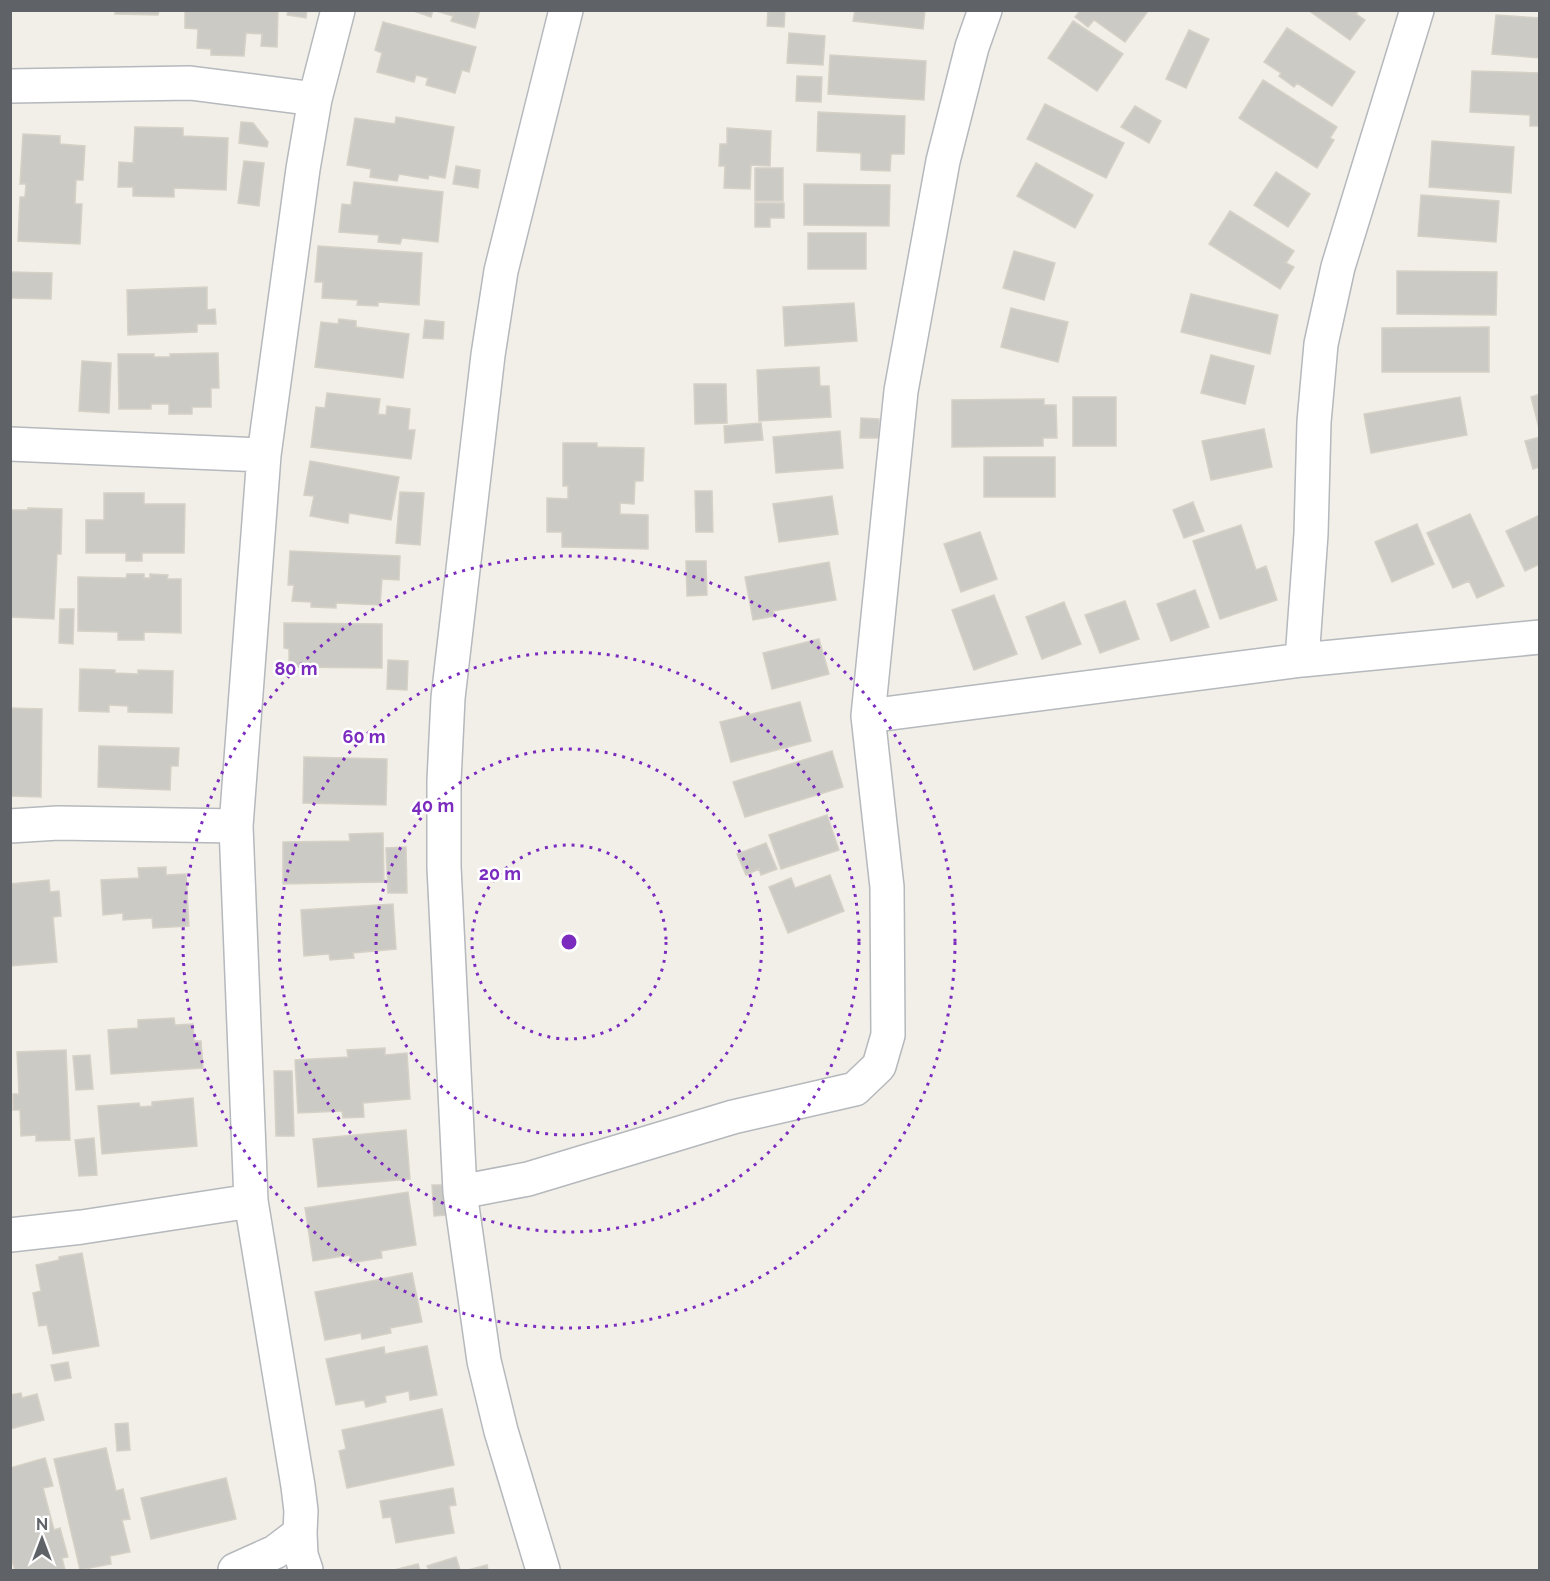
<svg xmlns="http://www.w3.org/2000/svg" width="1550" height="1581" font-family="Raleway,sans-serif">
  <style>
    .building { fill: #cccac5; stroke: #d6d1c6; stroke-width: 1.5 }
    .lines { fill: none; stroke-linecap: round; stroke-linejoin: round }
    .minor-casing { stroke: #b5b8bc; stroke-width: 36 }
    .minor { stroke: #fff; stroke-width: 33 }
    .ring { fill: none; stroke: #7b2cbf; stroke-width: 3; stroke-dasharray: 3 6 }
    .centre { fill: #7b2cbf; stroke: #fff; stroke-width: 3 }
    .ring-label { font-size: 18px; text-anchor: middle; font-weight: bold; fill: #7b2cbf; stroke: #fff; stroke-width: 5; stroke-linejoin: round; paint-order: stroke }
  </style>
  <rect width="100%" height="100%" fill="#f1efe8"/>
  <path class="building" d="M115,10H159L158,15L115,14Z
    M185,10H278L277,47L261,46L262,34L246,33L244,56L211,55V49L197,48L198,29L185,28Z
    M288,10H307L306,18L287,15Z
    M411,10H433L431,17Z
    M433,10H480L475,28L451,21L453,16Z
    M768,10H785L784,27L767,26Z
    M855,10H925L923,29L853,21Z
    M1078,10H1147L1148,11L1125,42L1094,20L1088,27L1075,17L1080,11Z
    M1308,10H1359L1356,14L1365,20L1350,40Z
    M1496,15L1540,18V58L1492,54Z
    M1073,21L1123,54L1097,91L1048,58Z
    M383,22L476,47L469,72L462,70L455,93L426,85L428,78L416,75L414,82L377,72L382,53L375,50Z
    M1287,28L1355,72L1332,106L1297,83L1294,87L1279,76L1281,73L1264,62Z
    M1189,30L1209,39L1186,88L1166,79Z
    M789,33L825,36L823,65L787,63Z
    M830,55L926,61L924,100L828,94Z
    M1472,71L1540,73V126H1530V115L1470,112Z
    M797,76L822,77L821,102L796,101Z
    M1263,80L1337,127L1330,138L1334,140L1317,168L1239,118Z
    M1045,104L1124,143L1106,178L1027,139Z
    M1135,106L1161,121L1149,143L1121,127Z
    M818,112L905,116L904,154H891L890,171L861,170V153L817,151Z
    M396,117L454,127L445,178L429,175L428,179L399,174L397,181L370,177L371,169L347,165L355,118L395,124Z
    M241,122L253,123L268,142L267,147L239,143Z
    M135,127L183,128V136L228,138L226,190L174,188V197L133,196V187H118L119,162L133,163Z
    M727,128L771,131L770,166L751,165L750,189L724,188L725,166H719L720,144H727Z
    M23,134L60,136V144L85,146L83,180H76L75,204H82L80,244L18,241L20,197H25L26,184H20Z
    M1432,141L1514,147L1511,193L1429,187Z
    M244,161L264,163L259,206L238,203Z
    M1036,163L1093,195L1075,228L1017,196Z
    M456,166L480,170L478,188L453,184Z
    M755,168H783V201H755Z
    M1276,172L1310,194L1288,227L1254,205Z
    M354,182L443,192L438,242L402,238L400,244L378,242L379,235L339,232L342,204L351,205Z
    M804,184L890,185L889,226L804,225Z
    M1421,195L1499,201L1496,242L1418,236Z
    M755,203H784V218H770V227H755Z
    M1230,211L1294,251L1286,263L1294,267L1280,289L1209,244Z
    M808,233H866V269H808Z
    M318,246L422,253L419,305L378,302V306L357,305L358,300L322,298L323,282H315Z
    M1014,251L1055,263L1044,300L1003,288Z
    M1397,271L1497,272L1496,315L1397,314Z
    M10,272L52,273L51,299L10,298Z
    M207,287V310L215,309L216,324H197V332L128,335L127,290Z
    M1191,294L1278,315L1270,354L1181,332Z
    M854,303L857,341L785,346L783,307Z
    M1011,308L1068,322L1058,362L1001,347Z
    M339,319L356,321V327L409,334L403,378L315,367L321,322L338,324Z
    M425,320L444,322L443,339L423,338Z
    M1489,327V372H1382V328Z
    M218,353L219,388H211V407H192V414H169V404H151V409H119L118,354H154V357H170V354Z
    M1211,355L1254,366L1245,404L1201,393Z
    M82,361L111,363L109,413L79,411Z
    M819,367L820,386H829L831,417L759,421L757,370Z
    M694,384H726L727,423L695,424Z
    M327,393L380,399L378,414L386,415L387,406L410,409L408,430H415L411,459L311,447L316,407L325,408Z
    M1540,394V428H1539L1531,397Z
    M1073,397H1116V446H1073Z
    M1460,397L1467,435L1371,453L1364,414Z
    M1044,399V405H1056L1057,438H1043V446L952,447V400Z
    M861,418L879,419V438H860Z
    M761,423L763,440L725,443L724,426Z
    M1264,429L1272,467L1211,480L1202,441Z
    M840,431L843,468L776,473L773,437Z
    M1540,437V467L1533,469L1525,441Z
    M563,443H597V447L644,448L643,481H635L634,504L620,503V514L648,515V549L562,547V532H547V498L568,499V486H563Z
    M984,457H1055V497H984Z
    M310,461L399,477L391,520L349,513L348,523L310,516L314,496L304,495Z
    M695,491H712L713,532H696Z
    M400,492L424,493L420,545L396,543Z
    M104,493H144V504H185L184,553H142V561H126V553H86V520H104Z
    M832,496L838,534L779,542L773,504Z
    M1193,502L1204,531L1184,538L1173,510Z
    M28,508L62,509L61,554H57L54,619L10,617L11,510H28Z
    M1470,514L1504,586L1477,598L1469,581L1453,588L1427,533Z
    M1540,515V564L1525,571L1506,531Z
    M1417,524L1434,564L1392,582L1375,542Z
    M1241,525L1256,570L1266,566L1277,600L1220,619L1193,541Z
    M980,532L997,579L961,592L944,544Z
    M290,551L400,556L399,580L382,579L380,605L336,603V608L311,607V602L292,601L294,585H288Z
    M686,561H706L707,595L687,596Z
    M829,562L836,600L773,611L775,616L753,620L745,577Z
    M127,574H144V578H150V574L168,575L167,579H181V633L144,632V640H118V632L78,631V577L126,578Z
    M1195,590L1209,627L1171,641L1157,604Z
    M994,595L1017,654L974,670L952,610Z
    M1125,601L1139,639L1100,653L1085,615Z
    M1064,602L1081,644L1042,659L1026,617Z
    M60,609H74L73,644L59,643Z
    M284,623L382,624V668L289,667V649L284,648Z
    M819,639L829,674L772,689L763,653Z
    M388,660L408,661L407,690L387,689Z
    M80,669L115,670V673L138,674V670L173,671L172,713L128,712V706L109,705V712L79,711Z
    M800,702L811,741L731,762L720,722Z
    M10,708L42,709L41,797L10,796Z
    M99,746L179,748L178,766H171L170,790L98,787Z
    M832,751L843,787L745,817L733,782Z
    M304,757L387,759L386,805L303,803Z
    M827,815L839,850L781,869L769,835Z
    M383,833L384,882L283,884V842L350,841L349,834Z
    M766,843L777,869L761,875L759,869L746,875L737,854Z
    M406,847L407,893H388L386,848Z
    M166,867V875L186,874L189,926L153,928L152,918L123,920V913L103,915L101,880L139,878L138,868Z
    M830,875L844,911L788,933L769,887L791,878L795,888Z
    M49,880L50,892L59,891L61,916L53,917L57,962L10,966V884Z
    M393,904L396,949L353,953L354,958L330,960L329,954L304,956L301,910Z
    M174,1018L175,1025L193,1024L194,1041H201L203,1068L111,1074L108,1030L138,1028V1020Z
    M385,1048V1055L407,1053L410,1099L363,1103L364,1117L343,1118L342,1111L298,1113L295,1060L348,1057L347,1050Z
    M66,1050L70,1140L36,1141V1135L21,1136L20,1110H13V1094H19L17,1052Z
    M90,1055L93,1089L76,1090L73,1056Z
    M274,1071H292L294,1136H276Z
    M193,1098L197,1146L102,1154L98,1106L139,1103L140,1107L152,1106V1102Z
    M406,1130L410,1179L318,1187L313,1139Z
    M94,1138L97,1175L79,1176L75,1140Z
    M432,1185H446L447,1215L434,1216Z
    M408,1192L416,1245L381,1251L382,1258L351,1263L350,1255L313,1261L305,1208Z
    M82,1253L99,1346L53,1354L47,1325L39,1326L33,1293L41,1291L36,1265L59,1260V1257Z
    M412,1273L422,1322L390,1328L391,1333L362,1339L361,1333L325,1340L315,1292Z
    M427,1346L437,1395L410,1400L409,1391L385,1396L386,1402L366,1407L364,1400L336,1405L326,1359L384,1347L385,1354Z
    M68,1362L71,1378L55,1381L51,1365Z
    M21,1393L22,1398L37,1394L44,1420L10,1429V1395Z
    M442,1409L454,1465L347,1488L339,1451L346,1449L342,1430Z
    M128,1423L130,1450L117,1451L115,1424Z
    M106,1448L116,1491L123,1489L130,1519L122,1520L130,1552L110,1556L111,1564L80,1570L54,1459Z
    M45,1458L53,1486L43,1488L54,1530L60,1528L68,1557L62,1558L65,1570H15L10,1555V1468Z
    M226,1478L236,1519L151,1539L141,1498Z
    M453,1488L456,1505L449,1506L454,1533L396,1543L391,1517L383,1518L380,1501Z
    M456,1557L460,1570H429L427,1566Z
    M418,1564L420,1570H394Z
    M487,1565L488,1570H468Z"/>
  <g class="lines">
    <g class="minor-casing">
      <path id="minor" d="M10,86L190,83L315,99
        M10,444L264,455
        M1302,660L1311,534L1314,422L1321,344L1338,267L1417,10
        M868,716L1302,660L1540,637
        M10,826L58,823L236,826
        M460,1192L528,1179L733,1117L855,1089L879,1066L888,1035L887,887L868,716L889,508L901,391L943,161L972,47L985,10
        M10,1235L82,1227L251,1201
        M235,1570L275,1552L300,1533
        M306,1570L301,1555L300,1533L301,1511L298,1486L251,1201L236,826L264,455L303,169L315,99L338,10
        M543,1570L501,1431L484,1361L460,1192L444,867V781L448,698L488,355L501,271L566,10"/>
    </g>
    <use href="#minor" class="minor"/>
  </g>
  <g class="ring">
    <circle cx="569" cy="942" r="97"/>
    <circle cx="569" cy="942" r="193"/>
    <circle cx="569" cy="942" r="290"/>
    <circle cx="569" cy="942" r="386"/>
  </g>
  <circle cx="569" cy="942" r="9" class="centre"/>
  <g class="ring-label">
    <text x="296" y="675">80 m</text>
    <text x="364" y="743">60 m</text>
    <text x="433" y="812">40 m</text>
    <text x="500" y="880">20 m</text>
  </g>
  <rect width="1550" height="1581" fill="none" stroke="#5f6368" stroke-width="24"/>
  <g transform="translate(42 1539)" stroke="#ffffff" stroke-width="4.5" paint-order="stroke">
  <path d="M0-4.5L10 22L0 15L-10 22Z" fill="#5f6368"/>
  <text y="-9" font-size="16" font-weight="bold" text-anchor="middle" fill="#5f6368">N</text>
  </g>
</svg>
